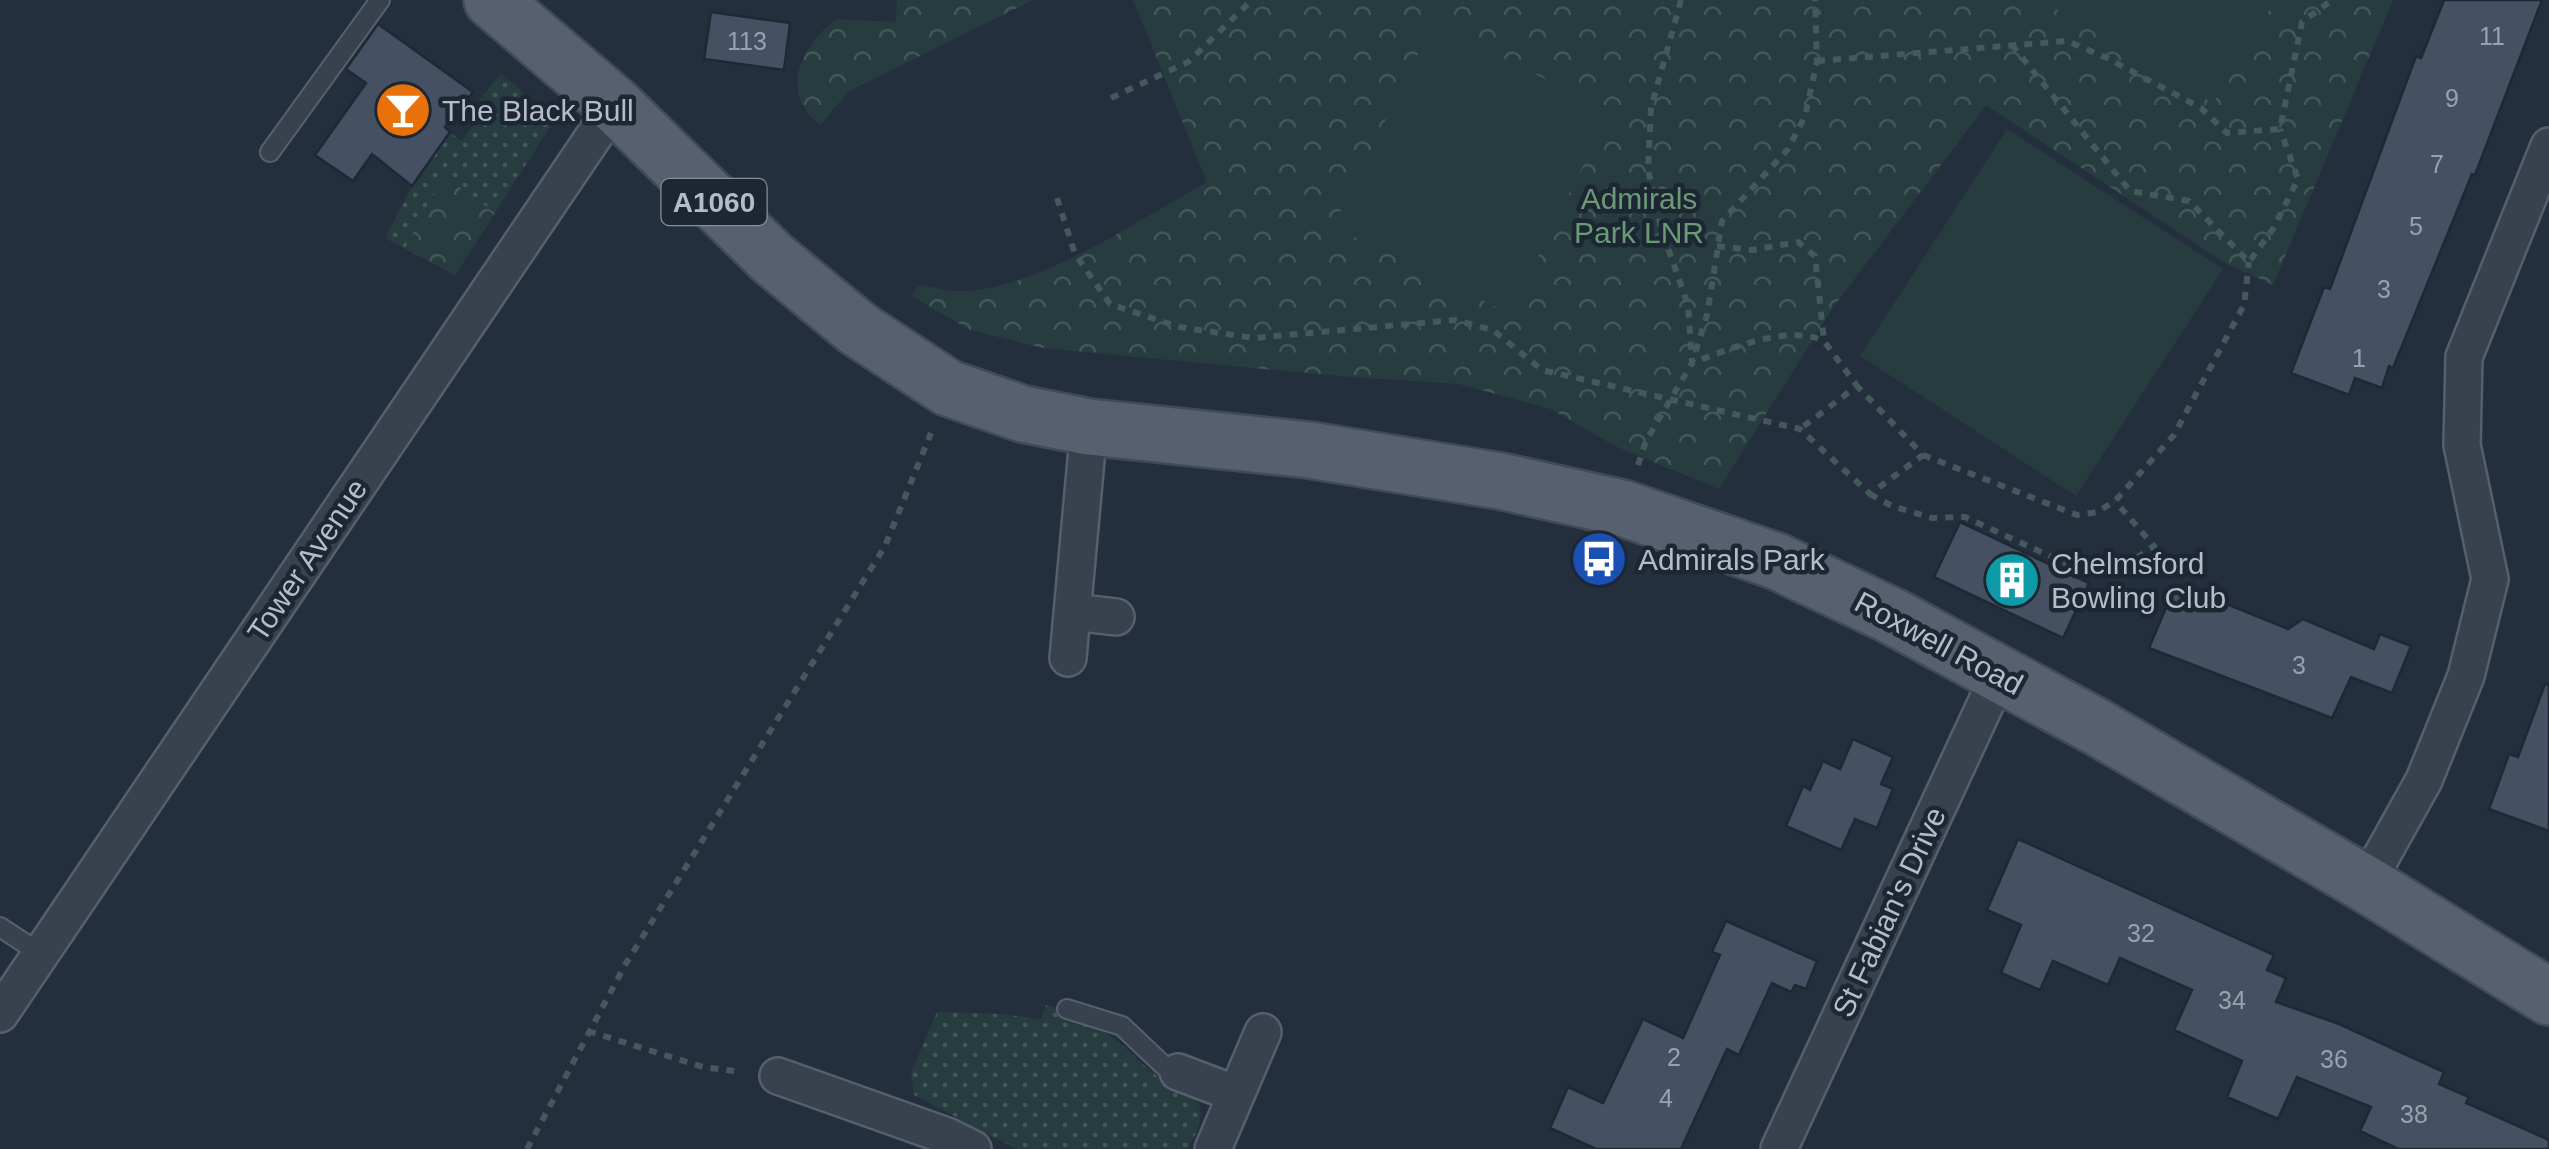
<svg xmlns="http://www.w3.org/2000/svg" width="2549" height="1149" font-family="Arial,sans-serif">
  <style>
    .grass { fill: url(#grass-dots) }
    .forest { fill: url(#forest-crowns) }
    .pitch { fill: #263c3f }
    .building { fill: #455162; stroke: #1f2835; stroke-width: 2.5 }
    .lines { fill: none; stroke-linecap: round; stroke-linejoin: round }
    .service-casing { stroke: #565f6c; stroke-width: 22 }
    .minor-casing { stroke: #565f6c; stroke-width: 40 }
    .primary-casing { stroke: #414a57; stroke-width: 60 }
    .path { stroke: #44595c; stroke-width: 6; stroke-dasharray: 8 8; stroke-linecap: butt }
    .service { stroke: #38414e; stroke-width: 18 }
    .minor { stroke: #38414e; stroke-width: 35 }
    .primary { stroke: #56606e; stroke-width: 55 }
    .labels { text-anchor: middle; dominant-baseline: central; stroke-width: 9; stroke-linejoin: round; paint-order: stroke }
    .number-label { font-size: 25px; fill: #98a1af }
    .shield { fill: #1d2633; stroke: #878f9c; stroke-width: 2.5 }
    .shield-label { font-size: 28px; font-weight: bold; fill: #b4bcc9 }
    .poi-label { font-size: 30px; fill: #b4bcc9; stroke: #1d2633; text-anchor: start }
    .park-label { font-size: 30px; fill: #6b9a76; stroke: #1d2633 }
    .street-label { font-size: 30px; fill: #b4bcc9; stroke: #1d2633 }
  </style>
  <defs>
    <pattern id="grass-dots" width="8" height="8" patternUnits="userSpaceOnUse" patternTransform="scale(2.5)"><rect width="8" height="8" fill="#263c3f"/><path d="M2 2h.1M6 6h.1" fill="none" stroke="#435659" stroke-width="1.8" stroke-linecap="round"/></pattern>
    <pattern id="forest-crowns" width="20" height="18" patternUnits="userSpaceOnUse" patternTransform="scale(2.5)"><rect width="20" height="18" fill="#263c3f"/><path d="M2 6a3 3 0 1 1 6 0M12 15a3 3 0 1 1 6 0" fill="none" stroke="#435659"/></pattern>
  </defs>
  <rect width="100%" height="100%" fill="#242f3e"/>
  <path class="grass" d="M501,73L554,121L455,275L385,238L412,186L450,132L461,141L487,107L479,100Z
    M1046,1005C1073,1012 1099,1026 1121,1044C1133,1054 1143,1066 1156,1075C1168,1085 1195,1089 1199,1105C1204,1120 1195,1136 1188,1149H1016L914,1095L911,1073L937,1012L1001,1014L1041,1019Z"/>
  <path class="forest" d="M897,0H1033L849,91L820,125C778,92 801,47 836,19L896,22Z
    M1133,0H2393L2273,285L2225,263L1986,105L1832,309L1719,489L1615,446L1551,409L1459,384L1350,377L1043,348L970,330L912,296L918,285C933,287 950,292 965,291C1040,288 1140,219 1207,182Z
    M444,176L495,213L455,275L405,248Z"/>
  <path class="pitch" d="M2045,0H2275L2213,103L2044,2Z
    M1433,24L1610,111L1510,314L1333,226Z
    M2007,129L2223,269L2076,496L1860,356Z"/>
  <path class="building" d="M2444,0H2542L2475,175L2472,174L2393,368L2389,366L2382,388L2355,378L2349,395L2291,373L2324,287L2330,289L2416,56L2421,58Z
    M711,12L790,23L784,70L704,59Z
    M378,24L473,92L445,127L450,132L412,186L372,154L353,181L315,155L366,83L346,69Z
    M1960,522L2089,583L2063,638L1934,577Z
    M2192,590L2288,629L2303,619L2374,649L2380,634L2411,646L2392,693L2351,677L2332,718L2149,648L2173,591L2189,598Z
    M2545,684L2549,685V831L2489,809L2509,754L2518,757Z
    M1853,739L1893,757L1881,784L1893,789L1877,828L1855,819L1841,850L1786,826L1803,786L1810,790L1823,761L1840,769Z
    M2018,839L2274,955L2267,970L2286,978L2276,1002L2339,1024L2444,1072L2439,1084L2469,1097L2466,1103L2549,1140V1149H2398L2360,1131L2371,1107L2297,1077L2278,1119L2227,1097L2242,1061L2174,1030L2192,990L2120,958L2108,985L2053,961L2040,990L2001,973L2021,925L1987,910Z
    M1726,921L1817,961L1806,989L1795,985L1791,992L1772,983L1739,1055L1727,1049L1681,1149H1596L1550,1128L1568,1087L1603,1103L1643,1019L1683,1038L1720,955L1712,952Z"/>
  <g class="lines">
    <g class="service-casing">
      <path id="service" d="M270,152L380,0
        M0,927L41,954
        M1067,1009L1122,1026L1163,1065L1178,1072"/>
    </g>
    <g class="minor-casing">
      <path id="minor" d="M1073,612L1116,617
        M1068,658L1089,427
        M2366,884L2424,780L2466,676L2490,579L2462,445L2464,357L2549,146
        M0,1014L615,105
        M1178,1072L1236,1094
        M778,1076L947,1136L973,1149
        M1213,1149L1263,1032
        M1779,1149L1999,675"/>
    </g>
    <g class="primary-casing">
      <path id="primary" d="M492,0L615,105L772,258L858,329L948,388L1023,414L1089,427L1309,450L1500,481L1622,508L1776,561L1892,616L2097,727L2366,884L2549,997"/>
    </g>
    <path class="path" d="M1681,0L1651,108L1648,169L1661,228L1688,305L1692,363C1729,349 1788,324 1824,341
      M2012,45L2130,191L2189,201L2249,262L2273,229L2298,179L2280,129
      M1817,61L2067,41L2107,58L2201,108L2227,133L2280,129L2302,22L2332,0
      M1111,98L1188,62L1252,0
      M1057,198L1075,254L1110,304L1179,327L1254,338L1455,320L1493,330L1542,370L1800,429L1870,494L1923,455L1857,386
      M1717,246L1752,250L1798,242L1815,256L1824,341L1857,386L1800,429
      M1923,455L2077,515L2097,512L2115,501L2174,435L2244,305L2249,262
      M1638,465L1646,441L1692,363L1707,315L1722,221L1788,149L1805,116L1817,61L1815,0
      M1870,494L1892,506L1932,518L1965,517L2091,575L2123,567L2154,546L2115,501
      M588,1031L703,1067L742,1072
      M527,1149L625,965L885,546L931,433"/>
    <use href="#service" class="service"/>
    <use href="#minor" class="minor"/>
    <use href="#primary" class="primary"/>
  </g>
  <defs>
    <g id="bar-disc" transform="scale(2.875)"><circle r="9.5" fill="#e8710a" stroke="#1d2633"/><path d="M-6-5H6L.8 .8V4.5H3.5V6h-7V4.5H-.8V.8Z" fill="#fff"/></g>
    <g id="bus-disc" transform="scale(2.875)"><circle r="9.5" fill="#1a4fb4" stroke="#1d2633"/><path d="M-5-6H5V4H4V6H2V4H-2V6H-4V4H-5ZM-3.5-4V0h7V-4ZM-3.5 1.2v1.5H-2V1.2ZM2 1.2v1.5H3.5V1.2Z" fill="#fff"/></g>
    <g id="building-disc" transform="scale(2.875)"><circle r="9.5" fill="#0f9aa8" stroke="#1d2633"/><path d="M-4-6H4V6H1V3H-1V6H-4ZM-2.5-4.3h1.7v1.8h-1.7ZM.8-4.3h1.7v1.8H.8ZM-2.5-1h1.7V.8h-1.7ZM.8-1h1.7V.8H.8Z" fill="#fff"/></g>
  </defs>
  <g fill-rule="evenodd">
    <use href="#bar-disc" x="403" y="110"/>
    <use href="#bus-disc" x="1599" y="559"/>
    <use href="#building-disc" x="2012" y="580"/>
  </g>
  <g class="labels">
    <g class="number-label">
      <text x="2492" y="36">11</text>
      <text x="747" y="41">113</text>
      <text x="2452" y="98">9</text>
      <text x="2437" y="164">7</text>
      <text x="2416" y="226">5</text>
      <text x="2384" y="289">3</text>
      <text x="2359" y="358">1</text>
      <text x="2299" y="665">3</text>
      <text x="2141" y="933">32</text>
      <text x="2232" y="1000">34</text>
      <text x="1674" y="1057">2</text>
      <text x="2334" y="1059">36</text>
      <text x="1666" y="1098">4</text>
      <text x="2414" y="1114">38</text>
    </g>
    <rect class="shield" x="661.5" y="179" width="105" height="46" rx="8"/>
    <g class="shield-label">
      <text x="714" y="202">A1060</text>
    </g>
    <g class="poi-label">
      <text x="442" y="110">The Black Bull</text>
      <text x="1638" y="559">Admirals Park</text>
      <text x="2051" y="563">Chelmsford<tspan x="2051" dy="34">Bowling Club</tspan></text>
    </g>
    <g class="park-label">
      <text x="1639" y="198">Admirals<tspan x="1639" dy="34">Park LNR</tspan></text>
    </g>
    <g class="street-label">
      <text transform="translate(307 560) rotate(-56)">Tower Avenue</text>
      <text transform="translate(1939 643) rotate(28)">Roxwell Road</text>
      <text transform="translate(1889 912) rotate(-65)">St Fabian's Drive</text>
    </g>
  </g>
</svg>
